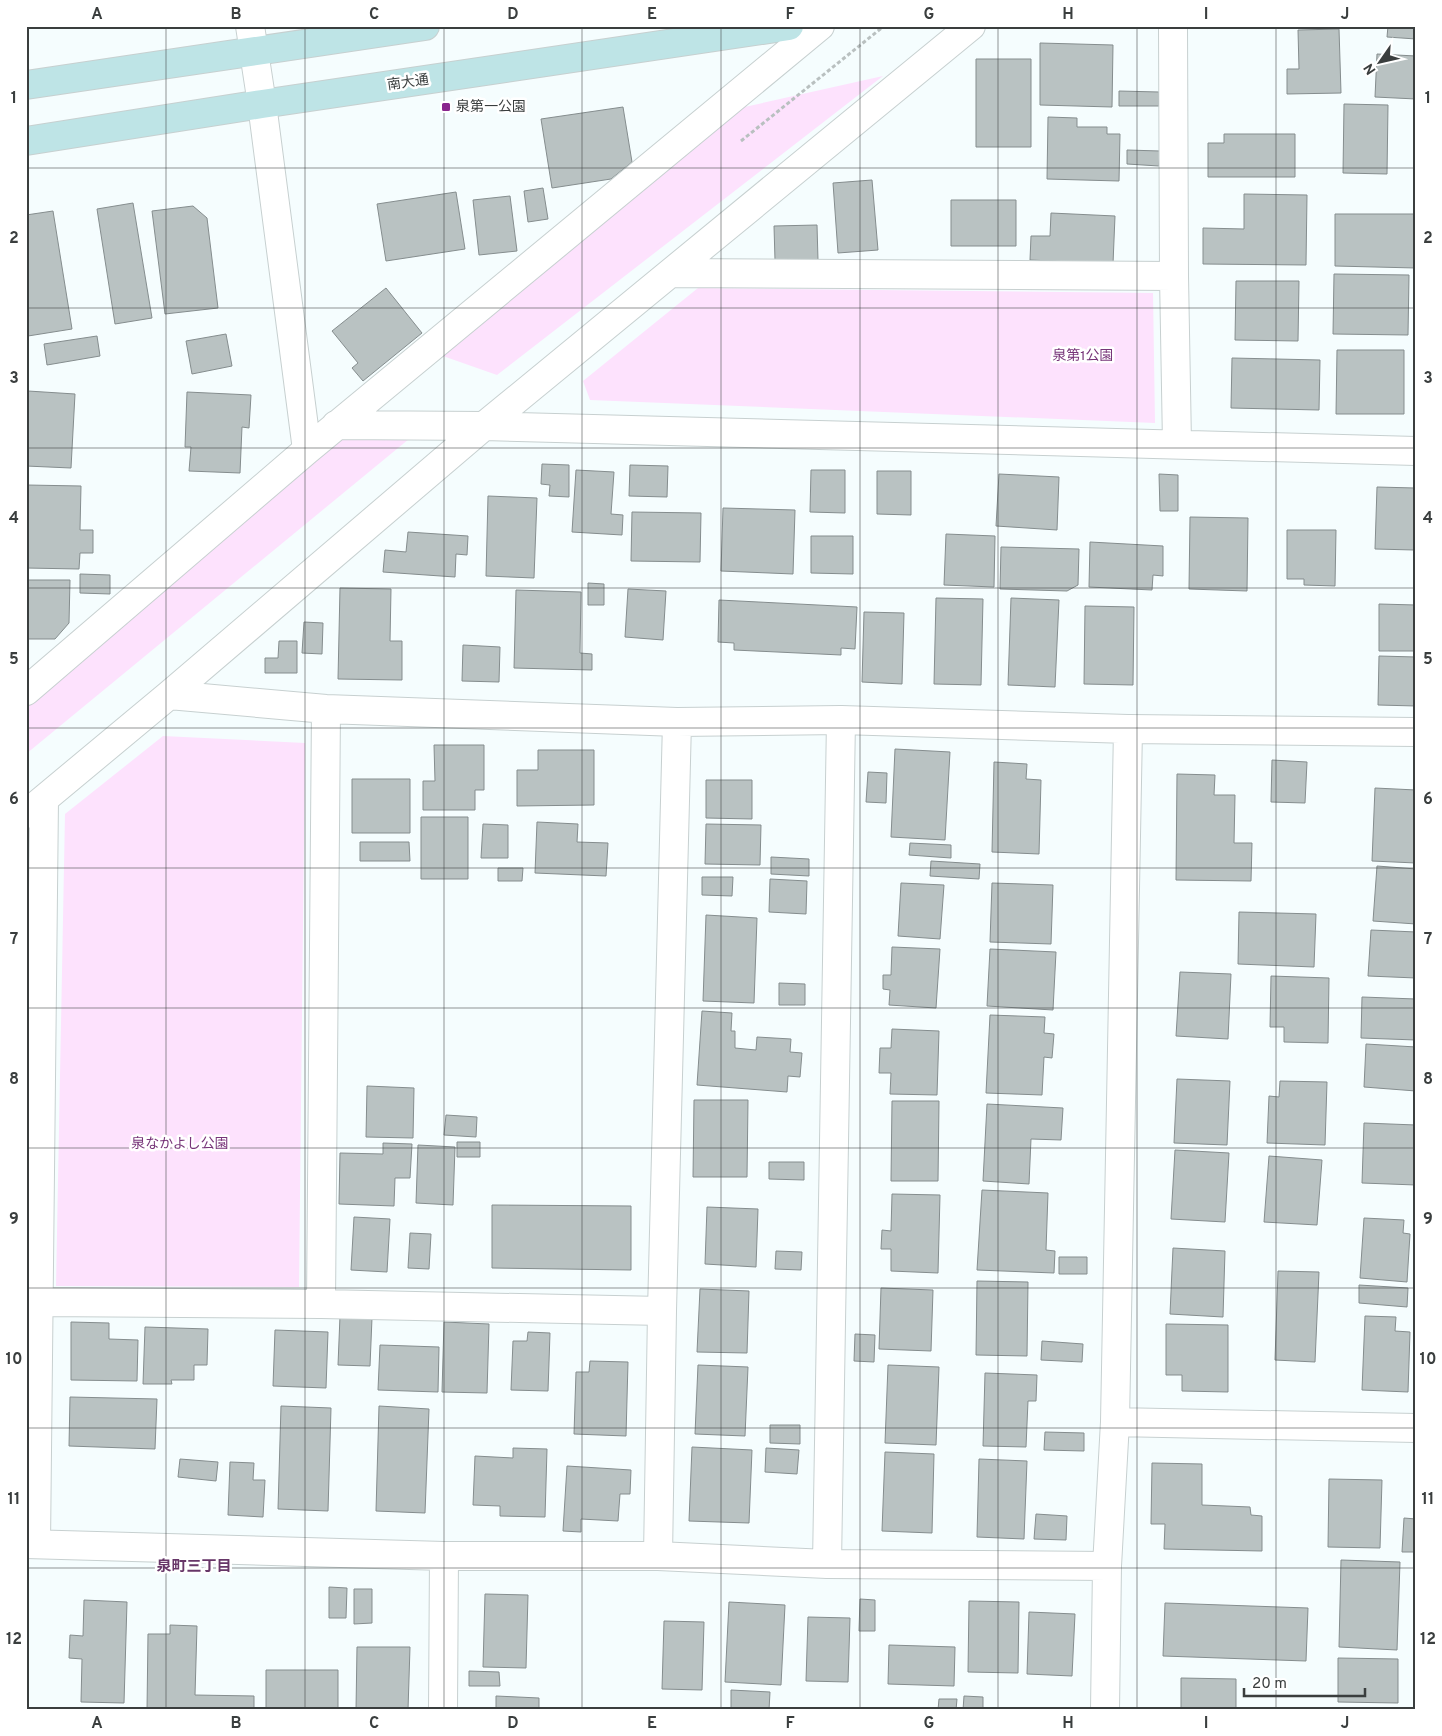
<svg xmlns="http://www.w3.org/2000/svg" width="1442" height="1736" font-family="Overpass,'Noto Sans JP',sans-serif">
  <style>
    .green { fill: #fde2fd }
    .building { fill: #b9c2c2; stroke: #858d8e }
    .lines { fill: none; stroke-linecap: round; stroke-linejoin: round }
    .street-casing { stroke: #c7d0d0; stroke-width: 30 }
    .secondary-casing { stroke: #c7d0d0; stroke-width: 30 }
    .path { stroke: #b9c0c0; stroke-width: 3; stroke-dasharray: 4 2.5; stroke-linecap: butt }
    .street { stroke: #fff; stroke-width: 28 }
    .secondary { stroke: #bee4e6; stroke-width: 28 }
    .grid { fill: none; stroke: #3a3e3e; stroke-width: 1; stroke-opacity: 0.55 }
    .poi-dot { fill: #89258d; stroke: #fff; stroke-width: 2 }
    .labels { text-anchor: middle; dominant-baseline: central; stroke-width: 5; stroke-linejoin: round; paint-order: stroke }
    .street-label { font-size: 14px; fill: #3a3e3e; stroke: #fff }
    .poi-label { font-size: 14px; fill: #3a3e3e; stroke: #fff; text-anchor: start }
    .park-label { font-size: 14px; fill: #773579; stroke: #fff }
    .neighbourhood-label { font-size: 15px; font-weight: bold; fill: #673668; stroke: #fff }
    .neatline { fill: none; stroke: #3a3e3e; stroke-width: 2 }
    .grid-label { font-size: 16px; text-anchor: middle; font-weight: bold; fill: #3a3e3e }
  </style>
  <rect width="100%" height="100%" fill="#f5fdfe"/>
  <path class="green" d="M883,76L497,375L440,355L740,108Z
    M698,288L1153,293L1155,423L590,400L583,381Z
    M341,435L409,439L26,754V702Z
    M163,736L305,743L299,1287L56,1286L65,814Z"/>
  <path class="building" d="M1388,26H1416V39L1387,37Z
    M1339,29L1341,93L1287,94V69H1299L1298,30Z
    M1040,43L1113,45L1112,107L1040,105Z
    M1377,54L1416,56V99L1375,97Z
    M976,59H1031V147H976Z
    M1119,91L1159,92V106H1119Z
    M1344,104L1388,105L1387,174L1343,173Z
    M623,107L632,162L611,179L552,188L541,119Z
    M1048,117L1077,118V127H1107V134H1120L1119,181L1047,179Z
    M1224,134H1295V177H1208V143H1224Z
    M1127,150L1160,151L1159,166L1127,164Z
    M872,180L878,250L838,253L833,183Z
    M543,188L548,219L528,222L524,191Z
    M456,192L465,249L386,261L377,204Z
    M1244,194L1307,195L1306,265L1203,264V228L1244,229Z
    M510,196L517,251L479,255L473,200Z
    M951,200H1016V246H951Z
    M133,203L152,318L115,324L97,209Z
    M193,206L207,218L218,308L165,314L152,211Z
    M53,211L72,329L28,336L26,327V215Z
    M1051,213L1115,216L1113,264L1030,260L1031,236H1050Z
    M1335,214H1416V268L1335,266Z
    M817,225L818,260H775L774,226Z
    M1334,274L1409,275L1408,335L1333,334Z
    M1236,281H1299L1298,341L1235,340Z
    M386,288L422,333L363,381L352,368L358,363L332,331Z
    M226,334L232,366L192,374L186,341Z
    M97,336L100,356L47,365L44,344Z
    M1337,350H1404V414H1336Z
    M1232,358L1320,360L1319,410L1231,408Z
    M28,391L75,394L71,468L26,466Z
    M187,392L251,395L249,428L242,427L240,473L189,471L191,447H185Z
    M542,464L569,465V497L549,496L550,485L541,484Z
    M630,465L668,466L667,497L629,496Z
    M576,470L614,472L611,514L623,515L622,535L572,532Z
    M811,470H845V513L810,512Z
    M877,471H911V515L877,514Z
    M999,474L1059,477L1057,530L996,526Z
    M1159,474L1178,475V511H1160Z
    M27,485L81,486L80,530H93V553H80L79,569L26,568Z
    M1377,487L1415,488L1414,550L1375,549Z
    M488,496L537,498L534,578L486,576Z
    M723,508L795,510L793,574L721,571Z
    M632,512L701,513L700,562L631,561Z
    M1190,517L1248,518L1247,591L1189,589Z
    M1287,530H1336L1335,586L1304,585V579H1287Z
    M408,532L468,536L467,555L456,554L455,577L383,572L385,550L406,552Z
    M946,534L995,536L994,587L944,585Z
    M811,536H853V574L811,573Z
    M1090,542L1163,546V576L1153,575L1152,590L1089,587Z
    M1001,547L1079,549L1078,585L1067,591L1000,589Z
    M80,574L110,575V594L80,593Z
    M26,580H70L69,623L55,639H26Z
    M588,583L604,584V605H588Z
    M340,588L391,589L390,641H402V680L338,679Z
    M628,589L666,591L663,640L625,637Z
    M516,590L581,592L580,653L592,654V670L514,668Z
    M936,598L983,599L981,685L934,684Z
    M1011,598L1059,600L1055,687L1008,685Z
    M719,600L857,607L855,649L841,648V655L734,650V643L718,642Z
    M1379,604L1416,605V651H1379Z
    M1085,606L1134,607L1133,685L1084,684Z
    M864,612L904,613L902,684L862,682Z
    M304,622L323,623L322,654L302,653Z
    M279,641H297V673H265V658H278Z
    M463,645L500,647L499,682L462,681Z
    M1379,656L1416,657V706L1378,705Z
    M434,745H484V790H475V810H423V781H435Z
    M895,749L950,752L945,840L891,837Z
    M538,750H594V805L517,806V770H538Z
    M1272,760L1307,762L1305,803L1271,802Z
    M994,762L1027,764L1026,779L1041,780L1039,854L992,852Z
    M868,772L887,773L886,803L866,802Z
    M1177,774L1215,775L1214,795H1235L1234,843H1252L1251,881L1176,880Z
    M352,779H410V833H352Z
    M706,780H752V819L706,818Z
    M1375,788L1416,790V863L1372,861Z
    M421,817H468V879H421Z
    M537,822L578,824L577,842L608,843L606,876L535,873Z
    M483,824L508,825V858H481Z
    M706,824L761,825L760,865L705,864Z
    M360,842H409L410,861H360Z
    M910,843L951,845V858L909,855Z
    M771,857L809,859V876L771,874Z
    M931,861L980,864L979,879L930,876Z
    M1377,866L1416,869V924L1373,921Z
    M498,868H523L522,881H498Z
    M702,877H733L732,896L702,895Z
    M770,879L807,881L806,914L769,912Z
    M901,883L944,885L940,939L898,936Z
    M992,883L1053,885L1051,944L990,942Z
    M1239,912L1316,914L1314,967L1238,964Z
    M706,915L757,918L754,1003L703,1001Z
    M1371,930L1416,932V978L1368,976Z
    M892,947L940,949L936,1008L889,1005L890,990L883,989V975H891Z
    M990,949L1056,952L1053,1010L987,1006Z
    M1180,972L1231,974L1228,1039L1176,1036Z
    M1271,976L1329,978L1328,1043L1284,1042V1027H1270Z
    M779,983L805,984V1005H779Z
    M1362,997L1416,999V1040L1361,1038Z
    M702,1011L732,1013L731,1031H735V1048L756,1050L757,1037L791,1039L790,1052L802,1053L800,1077L788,1076L787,1092L697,1085Z
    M990,1015L1045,1017L1044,1033L1054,1034L1052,1058L1044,1057L1042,1095L986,1093Z
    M892,1029L939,1031L937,1095L890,1094L891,1073H879L880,1048H891Z
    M1366,1044L1416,1047V1091L1364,1087Z
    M1177,1079L1230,1081L1227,1145L1174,1143Z
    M1280,1081L1327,1082L1325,1145L1267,1143L1269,1096L1279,1097Z
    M367,1086L414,1088L413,1138L366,1137Z
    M694,1100H748L747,1177H693Z
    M892,1101H939L938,1181H891Z
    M987,1104L1063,1108L1061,1140L1031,1139L1029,1184L983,1181Z
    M446,1115L477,1117L476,1137L444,1135Z
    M1364,1123L1416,1125V1185L1362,1183Z
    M457,1142H480V1157H457Z
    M383,1143L412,1144L410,1178H395L394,1206L339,1204L340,1153L383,1154Z
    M418,1145L455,1147L453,1205L416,1203Z
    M1175,1150L1229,1153L1225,1222L1171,1219Z
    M1269,1156L1322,1160L1317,1225L1264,1222Z
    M769,1162H804V1180L769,1179Z
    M982,1190L1048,1193L1046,1250L1055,1251L1054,1273L977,1270Z
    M892,1194L940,1195L938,1273L891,1271V1249H881L882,1230L891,1231Z
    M492,1205L631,1206V1270L492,1268Z
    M707,1207L758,1209L756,1267L705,1264Z
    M354,1217L390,1219L387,1272L351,1270Z
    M1364,1218L1404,1220L1403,1233L1410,1234L1407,1282L1360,1278Z
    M410,1233L431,1234L429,1269L408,1268Z
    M1173,1248L1225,1251L1223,1317L1170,1314Z
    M776,1251L802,1252L801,1270L775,1269Z
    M1059,1257H1087V1274H1059Z
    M1278,1271L1319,1272L1315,1362L1275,1360Z
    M977,1281L1028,1282L1027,1356L976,1355Z
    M1359,1285L1408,1288L1407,1307L1359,1303Z
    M881,1288L933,1290L931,1351L879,1349Z
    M700,1289L749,1291L747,1353L697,1352Z
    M340,1316L372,1318L370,1366L338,1365Z
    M1365,1316L1396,1317L1395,1331L1410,1332L1408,1392L1362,1390Z
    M71,1322L109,1323V1339L138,1340L137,1381L71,1380Z
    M444,1322L489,1324L487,1393L442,1392Z
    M1166,1324L1228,1325V1392L1182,1391V1375H1166Z
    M145,1327L208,1329L207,1365H194V1380H171L172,1384H143Z
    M275,1330L328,1332L326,1388L273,1386Z
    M528,1332L550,1333L548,1391L511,1390L513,1341H527Z
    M855,1334L875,1335L874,1362L854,1361Z
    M1042,1341L1083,1344L1082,1362L1041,1360Z
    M380,1345L439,1347L438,1392L378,1390Z
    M590,1361L628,1362L626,1436L574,1434L576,1372H589Z
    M698,1365L748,1367L745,1436L695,1434Z
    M888,1365L939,1367L936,1445L885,1443Z
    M985,1373L1037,1375L1036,1401H1028L1026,1447L983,1446Z
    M70,1397L157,1399L155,1449L69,1446Z
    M281,1406L331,1408L328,1511L278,1509Z
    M379,1406L429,1409L425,1513L376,1511Z
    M770,1425H800V1444L770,1443Z
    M1045,1432L1084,1433V1451L1044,1450Z
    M692,1447L752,1450L749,1523L689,1521Z
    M513,1448L547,1449L545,1517L500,1516V1506L473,1505L475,1456L513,1458Z
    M766,1448L799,1450L797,1474L765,1472Z
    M885,1452L934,1454L932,1533L882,1531Z
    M180,1459L218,1462L216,1481L178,1477Z
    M979,1459L1027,1461L1024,1539L977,1537Z
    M230,1462L254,1463L253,1480H265L263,1517L228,1515Z
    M1152,1463L1202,1464V1505L1250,1507L1251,1515L1262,1516V1551L1164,1549L1165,1524H1151Z
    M567,1466L631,1470L630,1494H620L618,1521L581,1519V1532L563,1531Z
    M1329,1479L1382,1480L1380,1548L1328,1547Z
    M1036,1514L1067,1516L1066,1540L1034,1539Z
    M1404,1518L1416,1519V1552H1402Z
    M1341,1560L1400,1562L1397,1650L1339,1647Z
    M329,1587L347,1588L346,1618H329Z
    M354,1589H372V1623L354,1624Z
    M485,1594L528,1595L526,1668L483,1667Z
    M860,1599L875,1600V1631H859Z
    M84,1600L127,1602L124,1703L81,1702L82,1659L69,1658L70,1635L83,1636Z
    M969,1601L1019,1602L1018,1673L968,1672Z
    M729,1602L785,1605L781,1685L725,1682Z
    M1165,1603L1308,1608L1306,1661L1163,1656Z
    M1029,1612L1075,1614L1072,1676L1027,1674Z
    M808,1617L850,1618L848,1682L806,1681Z
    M664,1621L704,1622L702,1690L662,1689Z
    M170,1625L197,1626L195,1695L254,1696V1710H147L148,1634H170Z
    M889,1645L955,1647L954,1686L888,1684Z
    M357,1647H410L408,1710H356Z
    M1338,1658L1398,1659V1703L1338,1702Z
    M266,1670H338V1710H266Z
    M469,1671L499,1672L500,1686H469Z
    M1181,1678L1236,1679V1710H1181Z
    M731,1690L770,1692L769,1710H731Z
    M496,1696L539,1698V1710H496Z
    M964,1696L983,1697V1710H963Z
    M939,1699H957L956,1710H938Z"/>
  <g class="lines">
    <g class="street-casing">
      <path id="street" d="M250,26L262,104L307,450
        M1173,26L1174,276L1177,444
        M671,273L1174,276
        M336,425L484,426L1416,451
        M26,691L307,450L820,26
        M169,695L326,709L677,722L841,720L1128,729L1416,732
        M26,814L169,695L484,426L971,26
        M39,1302L321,1304L662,1311
        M321,1304L326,709
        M1115,1422L1416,1428
        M26,1544L444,1556H658L827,1564L1107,1566
        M36,1544L44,799
        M658,1556L662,1311L677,722
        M827,1564L841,720
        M443,1710L444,1556
        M1105,1710L1107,1566L1115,1422L1128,729"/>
    </g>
    <g class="secondary-casing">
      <path id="secondary" d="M26,85L425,26
        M26,141L262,104L789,26"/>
    </g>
    <path class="path" d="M741,141L884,26"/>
    <use href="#street" class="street"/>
    <use href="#secondary" class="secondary"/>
  </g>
  <path class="grid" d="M166,26V1710M305,26V1710M444,26V1710M582,26V1710M721,26V1710M860,26V1710M998,26V1710M1137,26V1710M1276,26V1710M26,168H1416M26,308H1416M26,448H1416M26,588H1416M26,728H1416M26,868H1416M26,1008H1416M26,1148H1416M26,1288H1416M26,1428H1416M26,1568H1416"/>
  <rect class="poi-dot" x="441" y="102" width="10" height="10" rx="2.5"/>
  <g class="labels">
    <g class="street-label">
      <text transform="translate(408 83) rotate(-8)">南大通</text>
    </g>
    <g class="poi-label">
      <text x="456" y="107">泉第一公園</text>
    </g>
    <g class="park-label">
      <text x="1083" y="356">泉第1公園</text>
      <text x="180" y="1144">泉なかよし公園</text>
    </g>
    <g class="neighbourhood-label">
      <text x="194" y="1567">泉町三丁目</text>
    </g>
  </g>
  <rect width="1442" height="1736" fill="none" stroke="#ffffff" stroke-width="55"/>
  <g transform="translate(1380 62) rotate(236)" stroke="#ffffff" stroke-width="4" paint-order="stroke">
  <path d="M0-4L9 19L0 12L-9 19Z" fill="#3a3e3e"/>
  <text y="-8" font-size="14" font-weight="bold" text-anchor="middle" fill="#3a3e3e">N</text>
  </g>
  <path d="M1244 1688v8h121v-8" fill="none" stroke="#3a3e3e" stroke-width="2.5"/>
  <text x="1252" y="1688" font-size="15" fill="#3a3e3e" stroke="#ffffff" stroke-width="4" paint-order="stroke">20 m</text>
  <rect x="28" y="28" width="1386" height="1680" class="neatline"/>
  <g class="grid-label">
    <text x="97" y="19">A</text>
    <text x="236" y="19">B</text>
    <text x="374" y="19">C</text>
    <text x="513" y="19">D</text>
    <text x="652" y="19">E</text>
    <text x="790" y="19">F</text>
    <text x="929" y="19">G</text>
    <text x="1068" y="19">H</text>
    <text x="1206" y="19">I</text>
    <text x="1345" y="19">J</text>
    <text x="14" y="103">1</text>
    <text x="1428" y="103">1</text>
    <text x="14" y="243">2</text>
    <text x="1428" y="243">2</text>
    <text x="14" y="383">3</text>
    <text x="1428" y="383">3</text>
    <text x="14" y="523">4</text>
    <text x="1428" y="523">4</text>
    <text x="14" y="664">5</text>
    <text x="1428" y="664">5</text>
    <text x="14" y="804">6</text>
    <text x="1428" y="804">6</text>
    <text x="14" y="944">7</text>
    <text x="1428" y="944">7</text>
    <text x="14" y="1084">8</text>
    <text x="1428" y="1084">8</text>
    <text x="14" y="1224">9</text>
    <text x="1428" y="1224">9</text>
    <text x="14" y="1364">10</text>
    <text x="1428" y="1364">10</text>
    <text x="14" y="1504">11</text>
    <text x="1428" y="1504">11</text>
    <text x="14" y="1644">12</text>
    <text x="1428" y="1644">12</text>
    <text x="97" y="1728">A</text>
    <text x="236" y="1728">B</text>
    <text x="374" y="1728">C</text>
    <text x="513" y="1728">D</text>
    <text x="652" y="1728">E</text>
    <text x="790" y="1728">F</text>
    <text x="929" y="1728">G</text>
    <text x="1068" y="1728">H</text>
    <text x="1206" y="1728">I</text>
    <text x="1345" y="1728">J</text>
  </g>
</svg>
